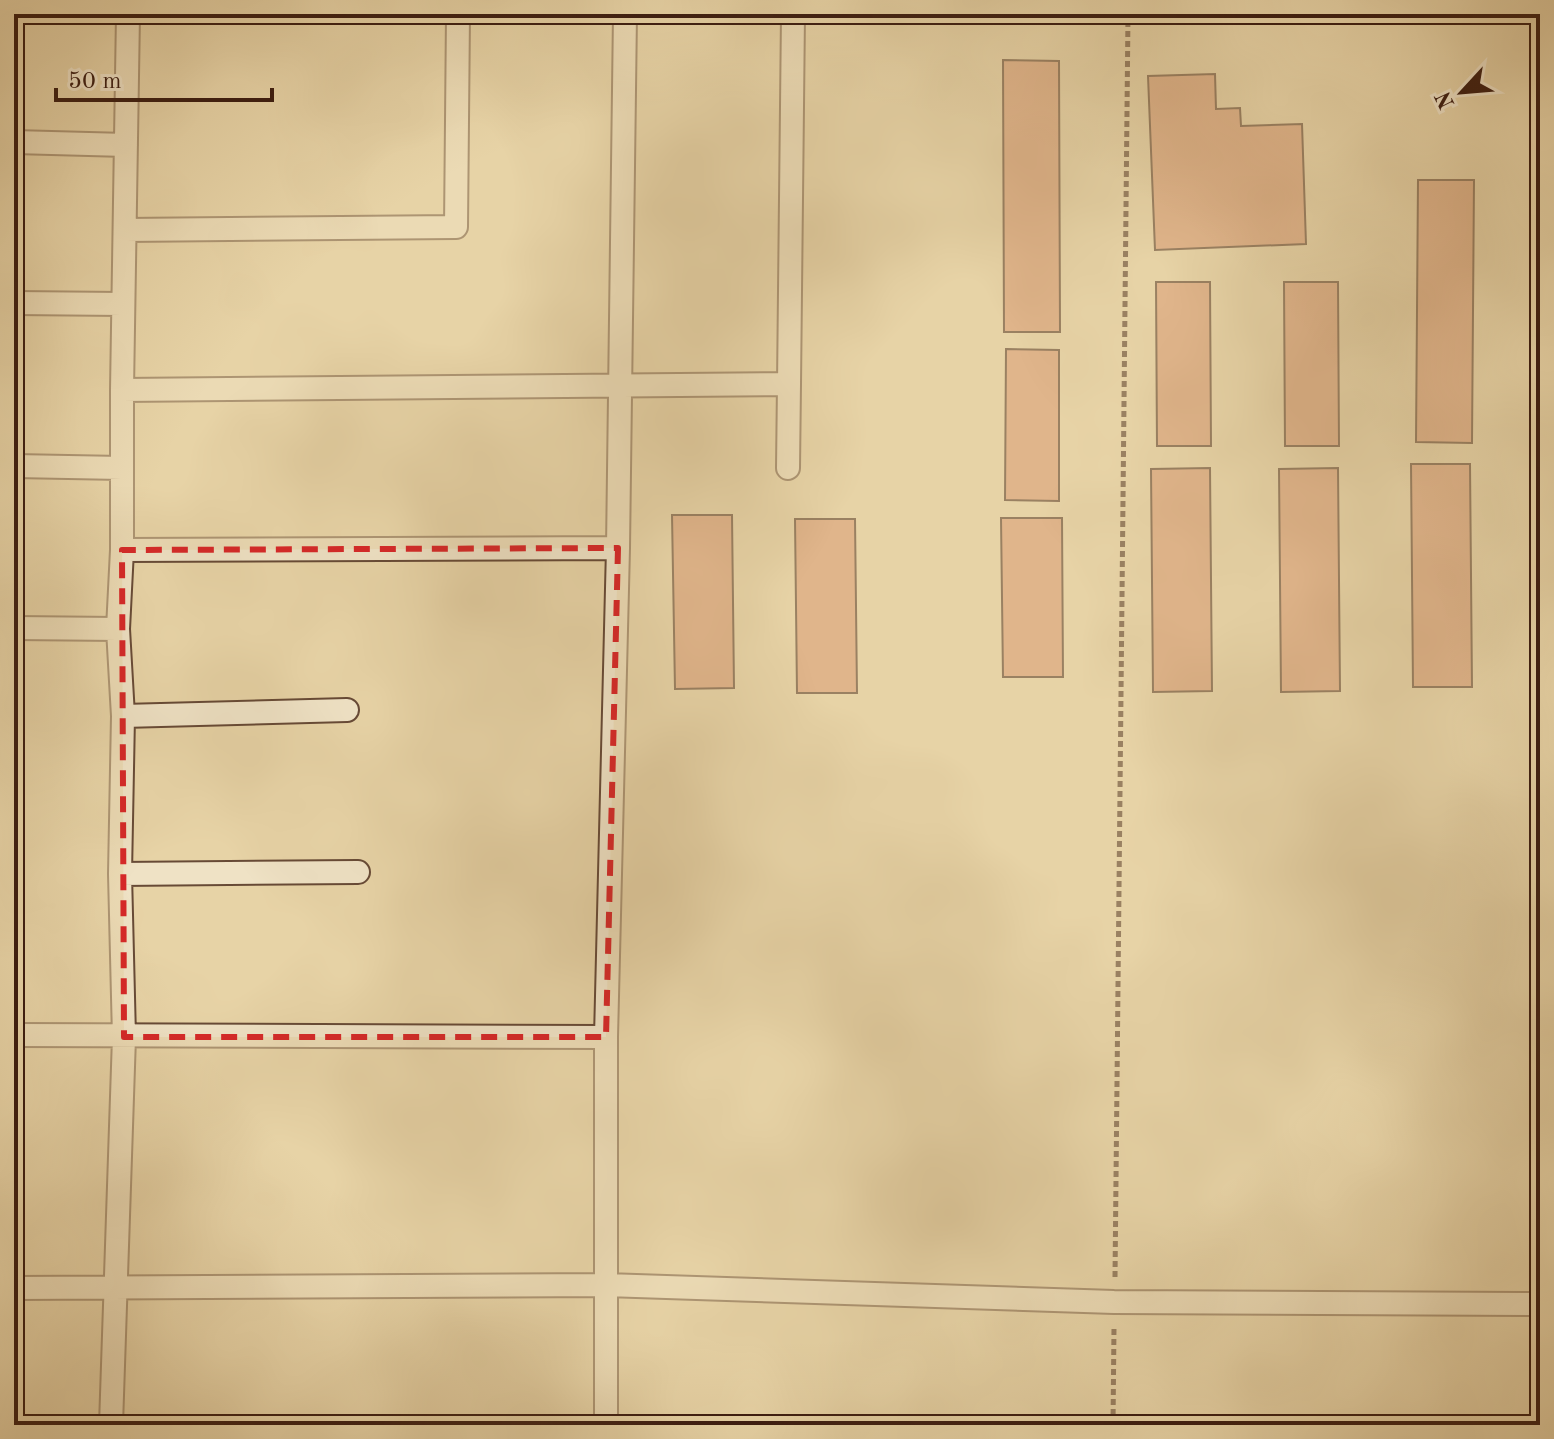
<svg xmlns="http://www.w3.org/2000/svg" width="1554" height="1439" font-family="'Old Standard TT',serif">
  <style>
    .building { fill: #d8906b; stroke: #3c1d11; stroke-width: 2 }
    .lines { fill: none; stroke-linecap: round; stroke-linejoin: round }
    .street-casing { stroke: #674a36; stroke-width: 26 }
    .path { stroke: #3c1d11; stroke-width: 5; stroke-dasharray: 6 4; stroke-linecap: butt }
    .street { stroke: #efe2c5; stroke-width: 22 }
    .marked { fill: none; stroke: #d62828; stroke-width: 6; stroke-dasharray: 16 10; stroke-linejoin: round }
  </style>
  <rect width="100%" height="100%" fill="#e7d3a6"/>
  <filter id="stains"><feTurbulence type="fractalNoise" baseFrequency=".0025" numOctaves="4"/><feColorMatrix values="0 0 0 0 .2 0 0 0 0 .09 0 0 0 0 .02 0 0 0 .5 -.17"/></filter>
  <radialGradient id="worn" r=".72"><stop offset=".6" stop-color="#630" stop-opacity="0"/><stop offset="1" stop-color="#630" stop-opacity=".3"/></radialGradient>
  <path class="building" d="M1003,60L1059,61L1060,332H1004Z
    M1215,74L1216,109L1240,108L1241,126L1302,124L1306,244L1155,250L1148,76Z
    M1418,180H1474L1472,443L1416,442Z
    M1156,282H1210L1211,446H1157Z
    M1284,282H1338L1339,446H1285Z
    M1006,349L1059,350V501L1005,500Z
    M1411,464H1470L1472,687H1413Z
    M1210,468L1212,691L1153,692L1151,469Z
    M1338,468L1340,691L1281,692L1279,469Z
    M672,515H732L734,688L675,689Z
    M1001,518H1062L1063,677H1003Z
    M795,519H855L857,693H797Z"/>
  <g class="lines">
    <g class="street-casing">
      <path id="street" d="M14,142L126,145
        M125,230L456,227L458,14
        M14,303L123,304
        M122,390L789,384L793,14
        M14,466L122,468
        M788,468L789,384
        M122,550L618,548
        M14,628L118,629
        M123,716L347,710
        M120,874L358,872
        M14,1035L606,1037
        M14,1288L606,1285L1114,1302L1540,1304
        M111,1425L124,1037L120,874L123,716L118,629L122,550V390L128,14
        M606,1425V1037L618,548L625,14"/>
    </g>
    <path class="path" d="M1115,1277L1128,14
      M1113,1425L1114,1327"/>
    <use href="#street" class="street"/>
  </g>
  <path d="M0 0H1554V1439H0ZM618,548L606,1037H124L122,550Z" fill="#e7d3a6" fill-opacity=".55" fill-rule="evenodd"/>
  <path class="marked" d="M618,548L606,1037H124L122,550Z"/>
  <rect width="1554" height="1439" fill="none" stroke="#e7d3a6" stroke-width="48"/>
  <rect x="16" y="16" width="1522" height="1407" fill="none" stroke="#3c1d11" stroke-width="4"/>
  <rect x="24" y="24" width="1506" height="1391" fill="none" stroke="#3c1d11" stroke-width="2"/>
  <g transform="translate(1462 92) rotate(244)" stroke="#efe2c5" stroke-width="6" paint-order="stroke">
  <path d="M0-6L14 30L0 20L-14 30Z" fill="#3c1d11"/>
  <text y="-12" font-size="22" font-weight="bold" text-anchor="middle" fill="#3c1d11">N</text>
  </g>
  <path d="M56 88v12h216v-12" fill="none" stroke="#3c1d11" stroke-width="4"/>
  <text x="68" y="88" font-size="24" fill="#3c1d11" stroke="#efe2c5" stroke-width="6" paint-order="stroke">50 m</text>
  <rect width="100%" height="100%" filter="url(#stains)"/>
  <rect width="100%" height="100%" fill="url(#worn)"/>
</svg>
